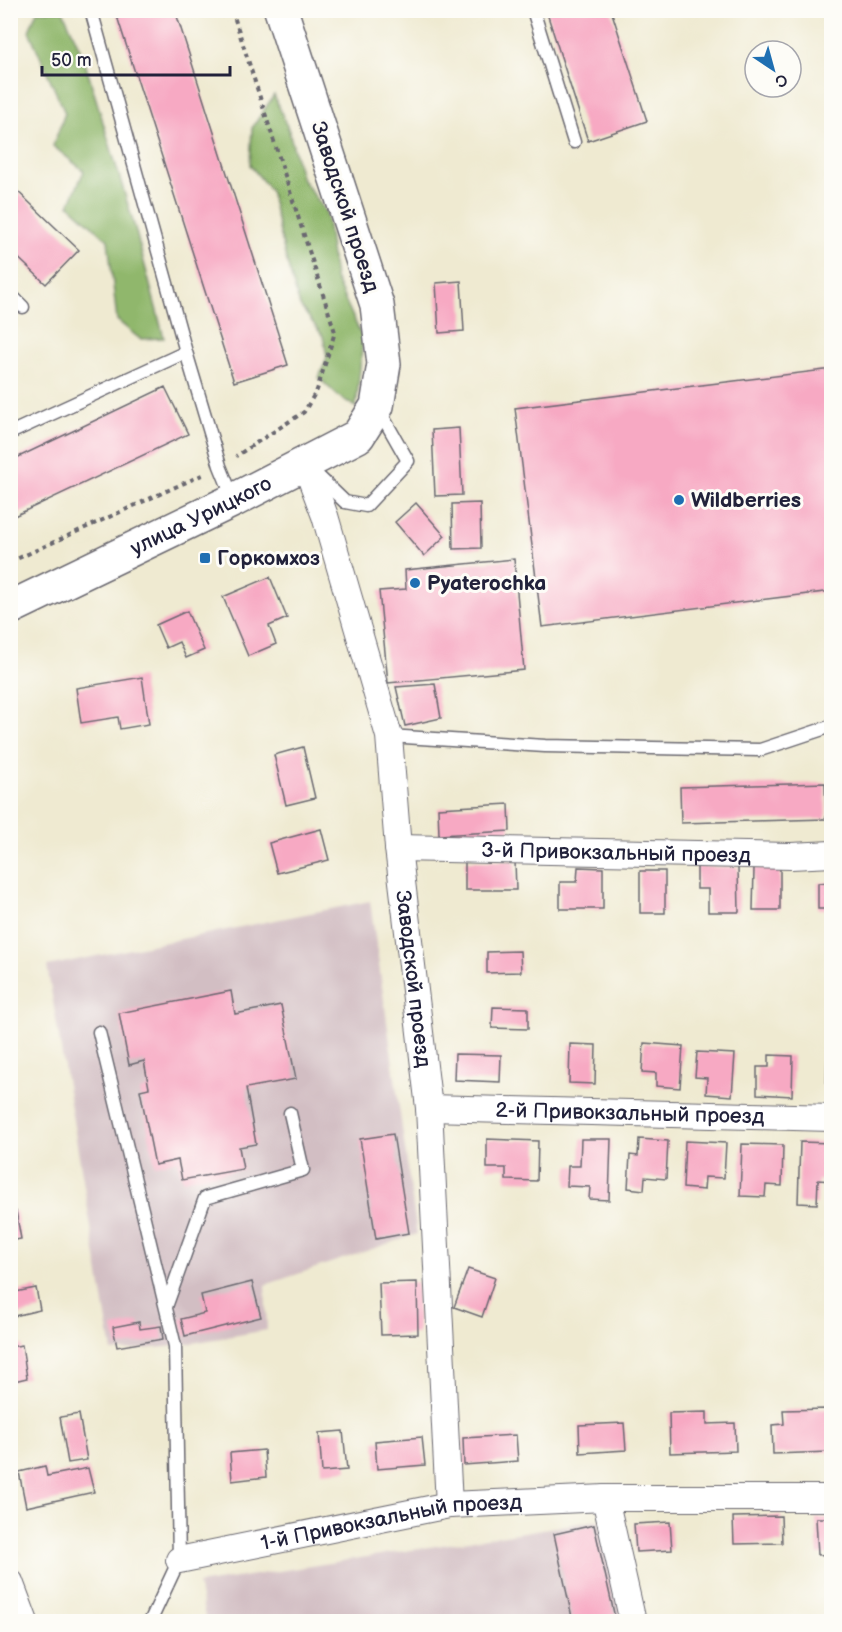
<svg xmlns="http://www.w3.org/2000/svg" width="842" height="1632" font-family="'Balsamiq Sans',sans-serif">
  <style>
    .industrial { fill: #d2bec3 }
    .forest { fill: #90b76c; stroke: #596c54; stroke-width: 1.5 }
    .building { fill: #f7a9c3 }
    .lines { fill: none; stroke-linecap: round; stroke-linejoin: round }
    .lane-casing { stroke: #6a6870; stroke-width: 15 }
    .street-casing { stroke: #6a6870; stroke-width: 28 }
    .secondary-casing { stroke: #6a6870; stroke-width: 36 }
    .path { stroke: #6a6870; stroke-width: 4; stroke-dasharray: 4.5 4.5; stroke-linecap: butt }
    .lane { stroke: #fff; stroke-width: 12 }
    .street { stroke: #fff; stroke-width: 26 }
    .secondary { stroke: #fff; stroke-width: 33 }
    .poi-dot { fill: #1f6fb2; stroke: #fdfcf7; stroke-width: 2 }
    .labels { text-anchor: middle; dominant-baseline: central; stroke-width: 6; stroke-linejoin: round; paint-order: stroke }
    .street-label { font-size: 21px; fill: #22223b; stroke: #fdfcf7 }
    .poi-label { font-size: 21px; font-weight: bold; fill: #22223b; stroke: #fdfcf7; text-anchor: start }
  </style>
  <rect width="100%" height="100%" fill="#fdfcf7"/>
  <filter id="ink" filterUnits="userSpaceOnUse"><feTurbulence type="fractalNoise" baseFrequency=".0167" numOctaves="2"/><feDisplacementMap in="SourceGraphic" scale="12" xChannelSelector="R" yChannelSelector="G"/><feConvolveMatrix kernelMatrix="1 2 1 2 8 2 1 2 1" color-interpolation-filters="sRGB"/></filter>
  <filter id="wash" filterUnits="userSpaceOnUse"><feTurbulence type="fractalNoise" baseFrequency=".008" numOctaves="4" result="noise"/><feDisplacementMap in="SourceGraphic" scale="24" xChannelSelector="R" yChannelSelector="G"/><feGaussianBlur stdDeviation="1.35" result="paint"/><feColorMatrix in="noise" values="0 0 0 0 0 0 0 0 0 0 0 0 0 0 0 0 0 1.4 0 .05"/><feComposite in="paint" operator="in"/></filter>
  <g filter="url(#wash)">
    <rect width="100%" height="100%" fill="#efead1"/>
    <path class="industrial" d="M370,901L417,1234L265,1285L267,1330L175,1346L112,1352L47,966Z
      M599,1520L629,1621H206L198,1584Z"/>
    <path class="forest" d="M37,11H63L83,56L135,228L164,338L140,339L117,320L108,240L69,205L84,171L53,146L65,113L29,31Z
      M274,95L289,131L301,177L326,212L335,278L363,339L356,407L338,396L319,378L327,357L323,336L300,306L287,263L270,190L250,165L252,128Z"/>
    <g id="blocks">
      <path class="building" d="M115,10H175L288,365L234,382Z
        M546,10H611L647,121L588,141Z
        M10,184L79,250L46,284L10,250Z
        M461,281L464,331L439,333L436,283Z
        M832,369V591L542,627L515,408Z
        M165,387L188,434L10,518V461Z
        M459,428L462,495L435,496L432,430Z
        M416,503L445,536L424,556L395,522Z
        M480,503L481,548L453,549L452,504Z
        M514,559L524,670L388,683L379,591L406,589L405,570Z
        M270,577L287,618L269,626L276,644L248,656L223,597Z
        M187,611L204,650L186,658L179,642L166,648L156,625Z
        M142,677L149,724L120,729L118,717L81,723L76,688Z
        M435,684L441,718L405,726L396,687Z
        M303,747L315,798L286,805L274,755Z
        M825,783L826,819L681,823L680,787Z
        M509,804L510,831L439,835L438,808Z
        M321,829L329,860L277,873L269,843Z
        M465,861H515L516,890H465Z
        M578,867L603,868V909H560V882H577Z
        M697,867H738L739,912H708V889H697Z
        M754,868H780V910H753Z
        M640,871H665V913H640Z
        M832,882V909H818V883Z
        M520,951L521,972L487,973V952Z
        M231,991L235,1014L281,1005L296,1079L246,1088L256,1144L239,1147L243,1169L182,1180L178,1160L155,1165L140,1090L149,1088L144,1061L129,1065L119,1013Z
        M493,1007L528,1008V1029L492,1028Z
        M644,1043L683,1046L680,1088L656,1086V1073L642,1072Z
        M570,1044L596,1045L595,1084L569,1083Z
        M827,1046H832V1097H826Z
        M697,1052L735,1054L732,1096L706,1094L707,1078L695,1077Z
        M455,1054L501,1055L500,1082L454,1080Z
        M769,1055L793,1056L792,1096L757,1094V1067H769Z
        M393,1134L409,1233L376,1239L360,1139Z
        M487,1139L538,1141L537,1181L506,1180V1168H487Z
        M581,1139H611L609,1200L589,1199L590,1187L567,1186L568,1166H580Z
        M639,1139L668,1141L666,1179L645,1177L644,1190L628,1188L630,1155L638,1156Z
        M685,1141L726,1143L724,1178L705,1177L704,1190L683,1188Z
        M800,1142L832,1143V1181L818,1180L817,1204L798,1203Z
        M742,1144L783,1145L782,1186L766,1185L765,1197L740,1196Z
        M16,1211L21,1239L10,1241V1212Z
        M468,1269L495,1278L482,1317L454,1307Z
        M252,1282L261,1317L185,1336L181,1319L205,1313L201,1295Z
        M417,1282L418,1334L381,1335L379,1283Z
        M36,1288L40,1310L10,1317V1293Z
        M139,1322L140,1329L161,1326L163,1339L117,1347L113,1327Z
        M22,1345L27,1378L10,1382V1347Z
        M829,1409L830,1452L773,1454L772,1425L784,1424L783,1410Z
        M707,1412V1424L735,1423L736,1451L670,1453L669,1413Z
        M79,1414L87,1460L68,1463L60,1417Z
        M624,1423L626,1450L580,1453L579,1425Z
        M343,1431L347,1470L322,1472L319,1433Z
        M516,1435L518,1461L464,1465L463,1438Z
        M422,1437L425,1465L377,1469L375,1441Z
        M264,1450L266,1477L232,1481L230,1453Z
        M45,1466L47,1476L88,1468L94,1492L26,1507L19,1472Z
        M781,1516L782,1543L734,1544L733,1517Z
        M816,1518H832V1554L818,1555Z
        M670,1522L672,1550L636,1552L634,1524Z
        M594,1525L616,1622H573L554,1534Z
        M371,1614L373,1622H340V1621Z"/>
    </g>
  </g>
  <g filter="url(#ink)">
    <use href="#blocks" fill-opacity="0" stroke="#6a6870" stroke-width="1.5"/>
    <g class="lines">
      <g class="lane-casing">
        <path id="lane" d="M91,10L186,352L220,466L233,498
          M533,10L574,142
          M10,294L23,307
          M10,433L186,352
          M315,473L345,502L366,506L408,461L379,410
          M389,736L545,746L760,750L832,726
          M99,1032L175,1346L179,1560L150,1622
          M166,1307L205,1198L303,1170L290,1113"/>
      </g>
      <g class="street-casing">
        <g id="street">
          <path id="s1" d="M305,463L325,516L389,736L398,848L429,1108L449,1505"/>
          <path id="s2" d="M398,848L791,856L832,854"/>
          <path id="s3" d="M429,1108L832,1118"/>
          <path id="s4" d="M179,1560L449,1505L605,1498"/>
          <path d="M10,1582L25,1622"/>
          <path d="M633,1622L605,1498H832"/>
        </g>
      </g>
      <g class="secondary-casing">
        <g id="secondary">
          <path id="s5" d="M10,608L234,500L358,436L377,406L384,364L377,305L281,10"/>
        </g>
      </g>
      <path class="path" d="M232,10L335,332L317,390L304,412L236,456
        M10,562L204,474"/>
      <use href="#lane" class="lane"/>
      <use href="#street" class="street"/>
      <use href="#secondary" class="secondary"/>
    </g>
  </g>
  <g class="poi-dot">
    <circle cx="679" cy="500" r="6"/>
    <rect x="199" y="552" width="12" height="12" rx="3"/>
    <circle cx="415" cy="583" r="6"/>
  </g>
  <g class="labels">
    <g class="street-label">
      <text transform="translate(345 207) rotate(72)">Заводской проезд</text>
      <text stroke="none"><textPath href="#s5" startOffset="212">улица Урицкого</textPath></text>
      <text stroke="none"><textPath href="#s2" startOffset="218">3-й Привокзальный проезд</textPath></text>
      <text stroke="none"><textPath href="#s1" startOffset="530">Заводской проезд</textPath></text>
      <text stroke="none"><textPath href="#s3" startOffset="201">2-й Привокзальный проезд</textPath></text>
      <text stroke="none"><textPath href="#s4" startOffset="216">1-й Привокзальный проезд</textPath></text>
    </g>
    <g class="poi-label">
      <text x="691" y="500">Wildberries</text>
      <text x="217" y="558">Горкомхоз</text>
      <text x="427" y="583">Pyaterochka</text>
    </g>
  </g>
  <rect width="842" height="1632" fill="none" stroke="#fdfcf7" stroke-width="36"/>
  <g transform="translate(773 69) rotate(144)"><circle r="28" fill="#fdfcf7" stroke="#a5a5ac" stroke-width="1.5"/>
  <path d="M0-4.5L10 22L0 15L-10 22Z" fill="#1f6fb2"/>
  <text y="-9" font-size="16" font-weight="bold" text-anchor="middle" fill="#22223b">С</text>
  </g>
  <path d="M42 66v9h188v-9" fill="none" stroke="#22223b" stroke-width="3"/>
  <text x="51" y="66" font-size="18" fill="#22223b" stroke="#fdfcf7" stroke-width="4.5" paint-order="stroke">50 m</text>
</svg>
